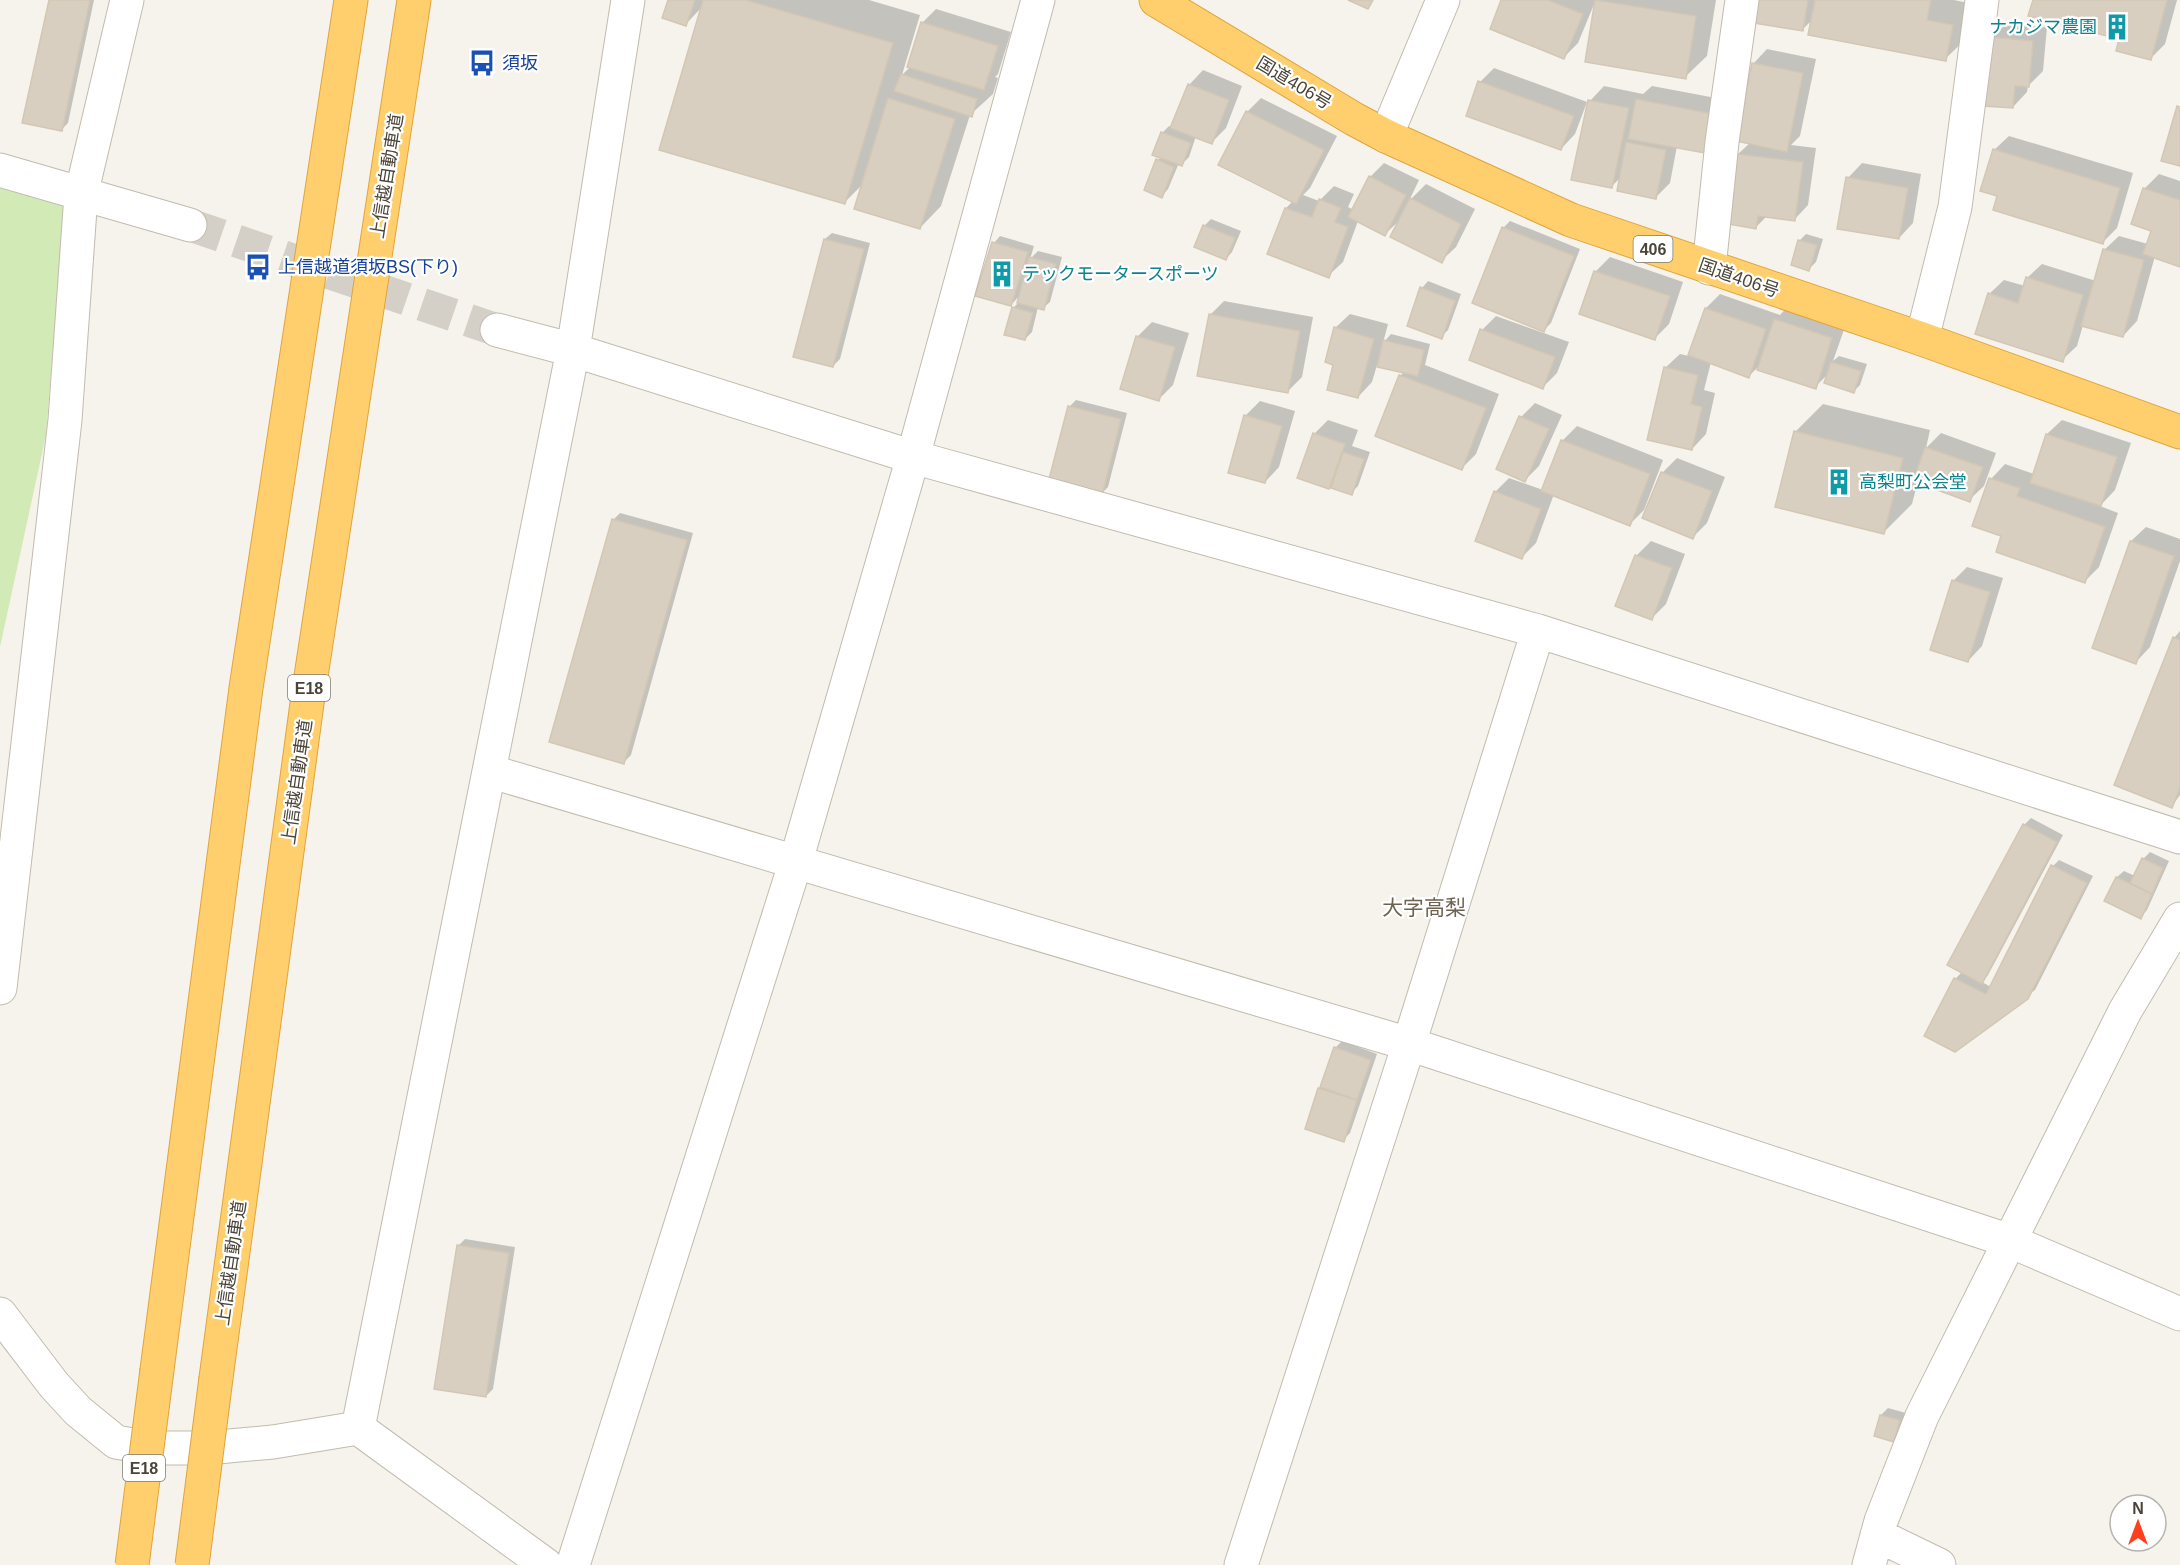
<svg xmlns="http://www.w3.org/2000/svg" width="2180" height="1565" font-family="Arial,'Noto Sans JP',sans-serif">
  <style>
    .green { fill: #d2eab5 }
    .shadow { fill: #0003 }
    .building { fill: #d8cfc1; stroke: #d3c7b4; stroke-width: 1.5 }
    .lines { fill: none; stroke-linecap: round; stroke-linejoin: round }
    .minor-tunnel { stroke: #d4d0c8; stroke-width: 33; stroke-dasharray: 33 16; stroke-linecap: butt }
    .minor-casing { stroke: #c2bbae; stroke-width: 35 }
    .highway-casing { stroke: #e0a43c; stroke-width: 35 }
    .minor { stroke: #fff; stroke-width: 33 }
    .highway { stroke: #ffcf6e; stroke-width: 33 }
    .highway-bridge-casing { stroke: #e0a43c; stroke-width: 35; stroke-linecap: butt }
    .highway-bridge { stroke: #ffcf6e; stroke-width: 33 }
    .labels { text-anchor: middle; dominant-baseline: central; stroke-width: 4.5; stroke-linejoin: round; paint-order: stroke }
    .shield { fill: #fff; stroke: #817c74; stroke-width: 1.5 }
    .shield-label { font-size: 16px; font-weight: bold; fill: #4b4439 }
    .culture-label { font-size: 18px; fill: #0d838f; stroke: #fff; text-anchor: start }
    .transit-label { font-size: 18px; fill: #164399; stroke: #fff; text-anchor: start }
    .street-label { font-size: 18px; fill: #4b4439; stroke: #fff }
    .quarter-label { font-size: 21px; fill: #6e6250; stroke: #fff }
  </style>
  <rect width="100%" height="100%" fill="#f6f3ec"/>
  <path class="green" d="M0,183L65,200L46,435L0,647Z"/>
  <path class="shadow" d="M50,0H94L68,123L61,130Z
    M670,0H869L920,15L902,75L911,66L922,23L936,9L1011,32L998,74L995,77L998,78L993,94L970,115L941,206L920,228L864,183L844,203L702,7L686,24Z
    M1503,0H1716L1707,56L1685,77L1595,2L1578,43L1564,57Z
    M1752,0H1954L1973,4L1967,38L1945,59L1813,19L1802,30Z
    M2034,0H2177L2165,44L2151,58L2121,38Z
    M2006,24L2047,27L2043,71L2028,86L2027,92L2013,107L1991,38Z
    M1767,49L1816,59L1800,136L1791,145L1816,148L1808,205L1794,220L1767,216L1756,227L1738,154L1750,143L1753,64Z
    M1494,68L1587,102L1575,134L1561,149L1480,82Z
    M1203,70L1242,86L1226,128L1212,142L1196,136L1189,157L1182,164L1179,163L1168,189L1162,196L1158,160L1161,157L1162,133L1169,126L1172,128L1189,85Z
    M1604,86L1643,94L1652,86L1732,101L1677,146L1670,183L1656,197L1621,177L1611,187L1590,101Z
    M1261,98L1337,136L1310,188L1303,195L1319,201L1334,186L1354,194L1348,207L1354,210L1370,177L1384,163L1419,180L1409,201L1426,184L1475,209L1456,247L1441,261L1401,219L1385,234L1358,221L1343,262L1328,276L1269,253L1286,208L1293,201L1247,112Z
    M2009,136L2133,173L2117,228L2103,242L1999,195L1994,150Z
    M1862,163L1921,174L1913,223L1899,238L1848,178Z
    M2159,174L2180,181V265L2155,256L2137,321L2123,336L2083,325L2077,346L2062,360L1989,294L2004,280L2025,286L2027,278L2042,264L2096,281L2104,250L2119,236L2148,244L2153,230L2133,223L2145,188Z
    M1211,219L1241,231L1232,252L1226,259L1204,226Z
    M1510,221L1580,249L1551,323L1544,330L1503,228Z
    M832,233L870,243L840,359L833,366L825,239Z
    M1806,234L1823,239L1816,262L1809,269L1799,241Z
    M1000,236L1034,246L1030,259L1038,251L1062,257L1050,302L1043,308L1038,307L1032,332L1025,339L1013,308L1019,302L1021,294L1011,305L994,243Z
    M1610,257L1683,282L1669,324L1655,338L1595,272Z
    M1428,281L1461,294L1448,330L1441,337L1422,288Z
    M1720,294L1780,315L1789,305L1846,324L1833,361L1839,356L1867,364L1860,385L1853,392L1828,374L1815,387L1761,364L1749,376L1711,362L1704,390L1715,393L1706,434L1692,449L1665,368L1680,354L1689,356L1706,308Z
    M1224,301L1313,317L1302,377L1288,391L1210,315Z
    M1350,314L1388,324L1383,343L1391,334L1430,344L1425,365L1499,394L1476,454L1461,469L1377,435L1401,375L1405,371L1377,365L1372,382L1358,397L1335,364V328Z
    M1496,316L1569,342L1557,373L1543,387L1482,330Z
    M1152,322L1189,333L1173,385L1159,399L1122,388L1138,336Z
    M1076,400L1127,413L1108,487L1101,494L1069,407Z
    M1260,401L1295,411L1279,467L1265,482L1245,416Z
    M1535,403L1562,415L1539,466L1525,480L1521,417Z
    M1823,404L1930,430L1926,448L1941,433L1996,453L1984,486L1969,500L1918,481L1912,504L1884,532L1795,432Z
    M1328,420L1358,430L1352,446L1370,452L1358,486L1351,493L1335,480L1328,487L1314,434Z
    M2062,420L2131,443L2115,490L2100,506L2118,513L2099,567L2085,581L2003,535L1991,479L2005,464L2034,474L2047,434Z
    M1577,426L1663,460L1644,510L1630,524L1554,494L1536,543L1522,557L1495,492L1509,478L1543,490L1562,441Z
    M1677,458L1725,477L1707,523L1693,537L1644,517L1663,472Z
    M620,513L693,533L631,755L624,762L613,520Z
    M2146,527L2180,539V561L2150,647L2136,662L2094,647L2131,541Z
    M1651,541L1685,554L1666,604L1652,618L1636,556Z
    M1967,567L2003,578L1982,646L1968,661L1953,581Z
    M2180,631V795L2172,806L2174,638Z
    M2031,818L2063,835L1988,975L1982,982L1991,987L2053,866L2059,860L2093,876L2035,990L1955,1050V979L1962,972L2024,825Z
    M2150,852L2169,861L2147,910L2141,917L2106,901L2117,877L2124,871L2135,876L2143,859Z
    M1342,1041L1377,1054L1350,1133L1343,1140L1319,1089L1322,1086L1335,1048Z
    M465,1239L515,1247L493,1389L486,1396L458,1246Z
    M1888,1408L1906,1413L1900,1433L1893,1440L1881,1415Z"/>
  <path class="building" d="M49,0H90L62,131L22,123Z
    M668,0H695L686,26L662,18Z
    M703,0H746L893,43L845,204L659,150Z
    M1348,0H1373L1368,9Z
    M1501,0H1548L1583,14L1564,59L1490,29Z
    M1595,0L1696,16L1686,79L1585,62Z
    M1751,0H1808L1803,31L1747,22Z
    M1815,0H1931L1927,20L1953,25L1946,61L1808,35Z
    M2033,0H2167L2151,60L2116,51L2119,39L2028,16Z
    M921,22L998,46L984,90L907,67Z
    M1990,37L2033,41L2029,87L2015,86L2013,108L1983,106Z
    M1752,63L1803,73L1787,152L1736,141Z
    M901,74L977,99L972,117L894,91Z
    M1478,81L1574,116L1561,150L1466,116Z
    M1188,84L1229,100L1212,144L1170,128Z
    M888,98L955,119L920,229L854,209Z
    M1636,99L1718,115L1710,154L1628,139Z
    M1588,100L1629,108L1612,188L1571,180Z
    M2177,106L2180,107V166L2161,161Z
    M1246,111L1324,150L1296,204L1218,165Z
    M1161,132L1191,143L1182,166L1152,155Z
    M1626,142L1666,150L1656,199L1617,191Z
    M1993,149L2120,188L2103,244L1993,210L1997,196L1980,191Z
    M1737,154L1803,162L1795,221L1758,216L1756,229L1728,224Z
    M1156,159L1174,167L1162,198L1144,190Z
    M1369,176L1406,195L1385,236L1348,217Z
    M1846,177L1908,188L1899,239L1837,229Z
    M2143,188L2180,200V267L2143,254L2151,231L2131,224Z
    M1410,198L1461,224L1442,263L1390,237Z
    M1319,199L1341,208L1335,222L1348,227L1329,278L1267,254L1285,208L1312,217Z
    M1203,225L1235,238L1226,260L1194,247Z
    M1502,227L1574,256L1544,332L1472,303Z
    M824,239L864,249L833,367L793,357Z
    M1798,240L1817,245L1809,271L1791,265Z
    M992,242L1028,252L1011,306L975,296Z
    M2103,249L2144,260L2123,337L2081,326Z
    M1029,257L1056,264L1044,310L1017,303Z
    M1594,271L1670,296L1655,340L1579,314Z
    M2026,277L2083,295L2063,362L1975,334L1988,293L2018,303Z
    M1420,287L1455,301L1442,339L1407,326Z
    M1012,307L1033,313L1025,340L1004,335Z
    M1705,308L1766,329L1749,378L1688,355Z
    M1209,314L1300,331L1288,393L1197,376Z
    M1774,319L1832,338L1816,389L1757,370Z
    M1334,327L1374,339L1358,398L1327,390L1333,365L1325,362Z
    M1480,329L1555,357L1543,389L1469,360Z
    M1136,336L1175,347L1159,401L1120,389Z
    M1383,340L1424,350L1418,376L1377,367Z
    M1831,362L1861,371L1854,393L1824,383Z
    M1664,367L1698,375L1691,404L1702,407L1692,450L1647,440Z
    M1399,375L1486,408L1462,470L1375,436Z
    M1068,406L1121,419L1102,496L1048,483Z
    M1244,415L1282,426L1265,483L1228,473Z
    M1519,416L1549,429L1525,482L1496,469Z
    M1794,431L1903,458L1884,534L1775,507Z
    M1313,433L1345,444L1329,489L1297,478Z
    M2046,434L2117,457L2101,506L2030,483Z
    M1561,440L1650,474L1630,526L1541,491Z
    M1925,447L1983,467L1970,502L1913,481Z
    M1343,452L1364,459L1352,495L1331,488Z
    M1661,472L1712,491L1693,539L1642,518Z
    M1989,478L2020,488L2017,496L2105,527L2085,583L1996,552L2001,536L1972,526Z
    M1494,491L1541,509L1522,559L1475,541Z
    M612,519L687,540L624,764L549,742Z
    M2130,541L2174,556L2136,664L2092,648Z
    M1635,555L1672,568L1652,620L1615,606Z
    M1952,580L1990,592L1968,662L1930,650Z
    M2173,637L2180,640V788L2172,808L2114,785Z
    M2023,824L2057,842L1982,984L1947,965Z
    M2142,858L2163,868L2152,894L2130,883Z
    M2051,865L2087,883L2028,999L1955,1052L1924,1036L1954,978L1986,994Z
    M2116,877L2152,894L2141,919L2104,901Z
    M1334,1047L1371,1060L1357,1100L1320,1087Z
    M1318,1088L1357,1100L1344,1142L1305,1129Z
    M457,1245L509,1253L486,1397L434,1389Z
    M1880,1415L1900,1420L1894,1442L1874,1436Z"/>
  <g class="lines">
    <path class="minor-tunnel" d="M190,225L497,330"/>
    <g class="minor-casing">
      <path id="minor" d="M1386,136L1443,0
        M0,170L190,225
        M1709,268L1722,142L1742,0
        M497,330L573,350L913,457L1538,631L2180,837
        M1922,339L1955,207L1982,0
        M489,771L1409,1044L2010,1241L2180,1314
        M0,988L65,420L81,195L127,0
        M0,1314L54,1385L78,1411L116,1442L150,1448H207L273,1442L358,1428L546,1565
        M358,1428L573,350L628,0
        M1877,1535L1939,1565
        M573,1565L796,861L913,457L1038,0
        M1241,1565L1409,1044L1538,631
        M1869,1565L1881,1521L1922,1416L2125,1011L2180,919"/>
    </g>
    <g class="highway-casing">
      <path id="highway" d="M1156,0L1354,119L1386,136L1571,220L1922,339L2180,432
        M157,1370L246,688L351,0
        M216,1378L308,696L414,0"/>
    </g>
    <use href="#minor" class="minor"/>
    <use href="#highway" class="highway"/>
    <g class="highway-bridge-casing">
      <path id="highway-bridge" d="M132,1565L157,1370
        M192,1565L216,1378"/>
    </g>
    <use href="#highway-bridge" class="highway-bridge"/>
  </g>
  <defs>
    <g id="building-bare" transform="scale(2.07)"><path d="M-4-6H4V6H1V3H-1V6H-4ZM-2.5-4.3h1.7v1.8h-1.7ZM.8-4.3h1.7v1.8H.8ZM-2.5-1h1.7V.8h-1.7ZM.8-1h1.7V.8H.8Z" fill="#0f9aa8" stroke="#fff" stroke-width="2.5" paint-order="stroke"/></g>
    <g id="bus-bare" transform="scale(2.07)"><path d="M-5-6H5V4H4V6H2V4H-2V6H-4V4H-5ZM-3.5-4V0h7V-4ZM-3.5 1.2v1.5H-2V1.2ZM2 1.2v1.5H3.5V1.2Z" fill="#1a4fb4" stroke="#fff" stroke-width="2.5" paint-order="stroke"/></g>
  </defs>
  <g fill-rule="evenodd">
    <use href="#building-bare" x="2117" y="27"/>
    <use href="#bus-bare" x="482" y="63"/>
    <use href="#bus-bare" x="258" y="267"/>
    <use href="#building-bare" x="1002" y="274"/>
    <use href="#building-bare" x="1839" y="482"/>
  </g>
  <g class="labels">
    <g class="shield">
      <rect x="1633.5" y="236" width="39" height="26" rx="4.5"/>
      <rect x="288" y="675" width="42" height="26" rx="4.5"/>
      <rect x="123" y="1455" width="42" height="26" rx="4.5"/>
    </g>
    <g class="shield-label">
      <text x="1653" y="249">406</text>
      <text x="309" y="688">E18</text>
      <text x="144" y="1468">E18</text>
    </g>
    <g class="culture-label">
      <text x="2097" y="27" text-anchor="end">ナカジマ農園</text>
      <text x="1022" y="274">テックモータースポーツ</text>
      <text x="1859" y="482">高梨町公会堂</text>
    </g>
    <g class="transit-label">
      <text x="502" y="63">須坂</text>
      <text x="278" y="267">上信越道須坂BS(下り)</text>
    </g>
    <g class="street-label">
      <text transform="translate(1294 83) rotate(31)">国道406号</text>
      <text transform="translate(387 176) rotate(-81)">上信越自動車道</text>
      <text transform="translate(1739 278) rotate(19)">国道406号</text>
      <text transform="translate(297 782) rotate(-82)">上信越自動車道</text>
      <text transform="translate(231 1263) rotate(-82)">上信越自動車道</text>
    </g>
    <g class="quarter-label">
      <text x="1424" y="907">大字高梨</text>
    </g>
  </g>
  <g transform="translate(2138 1523)"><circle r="28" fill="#ffffff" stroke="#b7b4b0" stroke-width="1.5"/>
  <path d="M0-4.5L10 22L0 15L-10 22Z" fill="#fc3f1d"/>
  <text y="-9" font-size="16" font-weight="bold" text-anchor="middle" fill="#4b4439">N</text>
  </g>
</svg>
